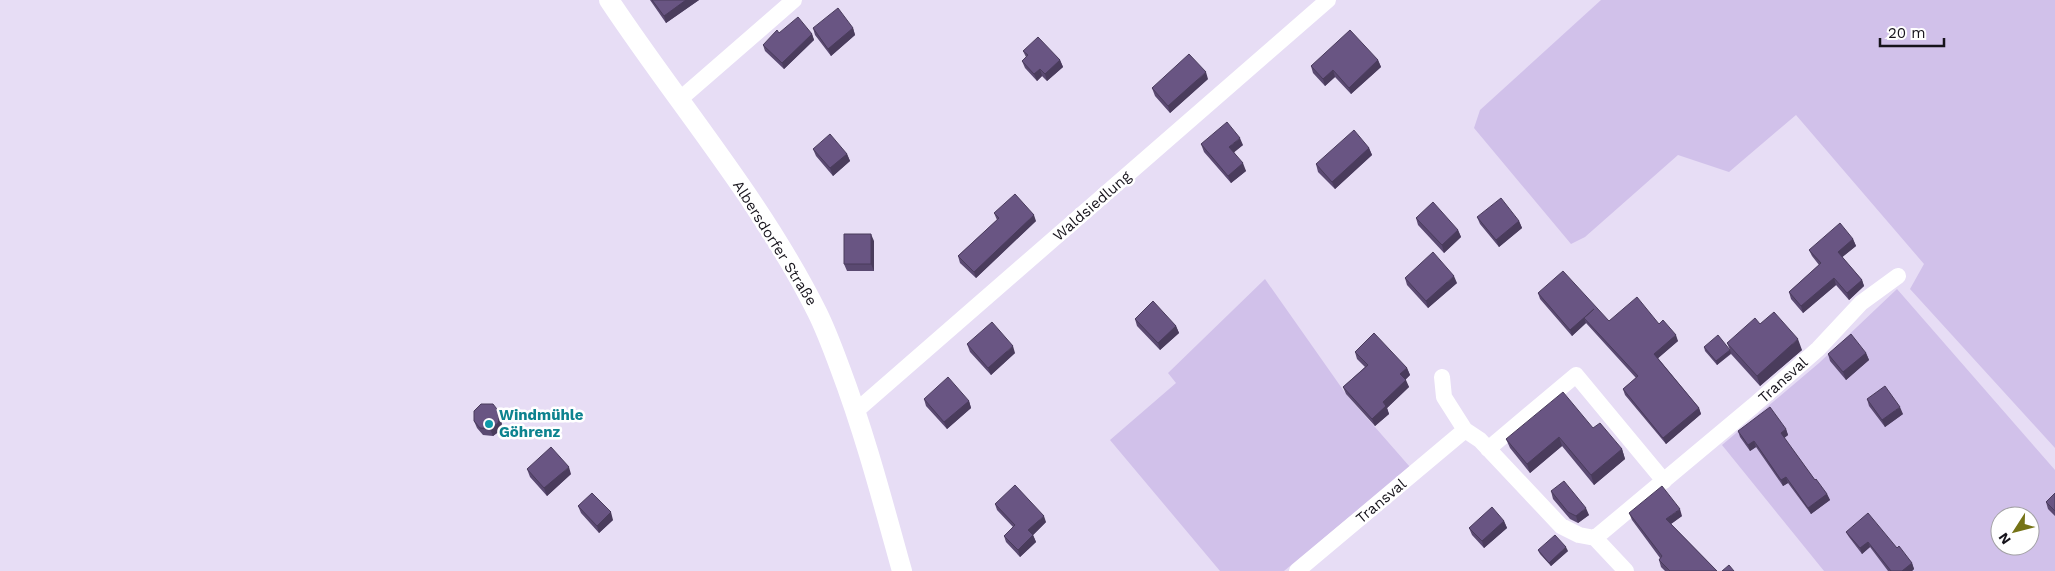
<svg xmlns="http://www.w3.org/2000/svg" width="2055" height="571" font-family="'Work Sans',sans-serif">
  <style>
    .green { fill: #d1c1ea; fill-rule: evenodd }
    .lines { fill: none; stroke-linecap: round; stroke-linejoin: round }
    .minor { stroke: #fff; stroke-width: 16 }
    .tertiary { stroke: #fff; stroke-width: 20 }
    .wall { fill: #5a4971 }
    .shaded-wall { fill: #4a3c5c }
    .building { fill: #695583; stroke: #4a3c5c }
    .culture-dot { fill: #0f9aa8; stroke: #fff; stroke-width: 2 }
    .labels { text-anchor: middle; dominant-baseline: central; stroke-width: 5; stroke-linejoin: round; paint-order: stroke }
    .street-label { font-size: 15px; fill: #16131b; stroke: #fff }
    .culture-label { font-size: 15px; font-weight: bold; fill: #0d838f; stroke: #fff; text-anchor: start }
  </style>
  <rect width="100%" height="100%" fill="#e7ddf5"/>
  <path class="green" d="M1601,0H2055V448L1910,289L1924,264L1796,115L1729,172L1678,155L1585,237L1571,244L1474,128L1480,110Z
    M1265,279L1346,394L1410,467L1284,571H1220L1110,440L1176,383L1168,373Z
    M1897,289L2055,470V571H1824L1722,445L1819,363ZM2000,516H2030V546H2000Z"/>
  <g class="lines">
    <path class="minor" d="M679,100L794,0
      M1442,377L1444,397L1465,430L1480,440L1561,526L1579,535L1595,538L1626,571
      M856,411L1328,0
      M1488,449L1576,375L1664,481
      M1595,538L1753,406L1818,349L1861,303L1898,276
      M1297,571L1465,430"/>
    <path class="tertiary" d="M609,0C678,104 761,200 817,312C826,330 833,349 840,368C865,434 883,503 902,571"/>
  </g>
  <path class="wall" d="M650,0H699L666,23Z
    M813,28H853L855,35L831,56L815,35Z
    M779,33L812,34L814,40L784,69L765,51L763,45Z
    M1023,51L1060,60L1063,67L1047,81L1042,76L1037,81L1025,68L1022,61L1026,57Z
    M1378,60L1381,67L1351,94L1335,77L1325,86L1313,73L1311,66Z
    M1208,79L1170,113L1155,96L1152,88Z
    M1201,144L1243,145L1234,152L1246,171L1231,183L1204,152Z
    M1369,148L1372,155L1335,189L1318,172L1316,164Z
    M813,149L847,154L850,161L833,176L816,156Z
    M994,213L1036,221L976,278L960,263L958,256L997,220Z
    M1477,217L1519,221L1522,228L1499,247L1480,224Z
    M1416,218L1458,230L1461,237L1444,253L1418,225Z
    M1853,239L1856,246L1842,257L1862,280L1864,286L1849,300L1836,285L1803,313L1791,299L1789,292L1819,265L1812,256L1809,250Z
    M874,241V271H847L844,264Z
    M1405,278L1457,283L1428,308L1407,285Z
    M1538,293L1609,321L1659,324L1678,341L1658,358L1699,408L1701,414L1666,444L1625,395L1623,389L1636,378L1586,323L1572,336L1540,299Z
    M1135,319L1176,326L1179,333L1160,350L1137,326Z
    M1760,324L1802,350L1760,386L1731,354L1717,365L1705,351L1704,347L1730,350L1727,343Z
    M967,344L1015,353L991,375L970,352Z
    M1355,352L1407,368L1410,375L1405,380L1409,387L1387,408L1389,414L1375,426L1346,394L1343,387L1365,367L1357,359Z
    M1866,353L1869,360L1846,380L1830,361L1828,354Z
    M924,399L969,401L971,408L947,429L926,406Z
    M1867,399L1903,414L1885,427L1869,406Z
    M500,413L502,420L501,430L493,436L483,435L477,428L474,421Z
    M1593,428L1622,449L1625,459L1594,485L1562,446L1530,473L1510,448L1506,439Z
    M1786,429L1788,435L1784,438L1815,480L1827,494L1830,500L1811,514L1788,483L1783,486L1756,447L1750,451L1740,437L1738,431Z
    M527,469L571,474L547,496L530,477Z
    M1551,491L1589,515L1578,523L1570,519L1553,499Z
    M2055,493V516L2048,509L2046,502Z
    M995,504L1046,522L1033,535L1036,542L1020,557L1006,542L1004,536L1013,527L997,510Z
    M578,506L613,520L599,533L581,513Z
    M1629,513L1682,516L1671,524L1717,571H1665L1661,567L1659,560L1660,558L1632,520Z
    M1504,521L1507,528L1484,548L1472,535L1469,528Z
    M1846,532L1897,548L1912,563L1914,569L1912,571H1888L1870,547L1862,554L1849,537Z
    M1538,550L1568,551L1551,566L1540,554Z"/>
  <path class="shaded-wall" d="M686,0H699L666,23L664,16Z
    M853,28L855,35L831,56L828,49Z
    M812,34L814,40L784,69L782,63Z
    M1060,60L1063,67L1047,81L1045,74Z
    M1378,60L1381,67L1351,94L1349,88Z
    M1040,69L1042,76L1037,81L1034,74Z
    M1333,70L1335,77L1325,86L1323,79Z
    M1206,72L1208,79L1170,113L1168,106Z
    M1240,138L1243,145L1232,154L1229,147Z
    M1369,148L1372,155L1335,189L1332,182Z
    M847,154L850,161L833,176L830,168Z
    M1243,163L1246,171L1231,183L1228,176Z
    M1034,215L1036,221L976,278L974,272Z
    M1519,221L1522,228L1499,247L1496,240Z
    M1458,230L1461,237L1444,253L1442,245Z
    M871,234L874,241V271L871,264Z
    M1853,239L1856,246L1840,259L1838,252Z
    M1454,276L1457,283L1428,308L1426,301Z
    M1834,278L1836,285L1803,313L1801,306Z
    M1862,280L1864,286L1849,300L1847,293Z
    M1594,309L1584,318L1586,323L1572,336L1570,330Z
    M1176,326L1179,333L1160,350L1158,343Z
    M1676,335L1678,341L1656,360L1654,354Z
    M1798,339L1802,350L1760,386L1757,376Z
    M1013,346L1015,353L991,375L988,368Z
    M1730,350L1731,353L1717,365L1716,361Z
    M1866,353L1869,360L1846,380L1843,372Z
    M1407,368L1410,375L1403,382L1400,374Z
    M1406,380L1409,387L1387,408L1389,414L1375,426L1372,419L1383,402Z
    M969,401L971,408L947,429L944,422Z
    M1900,407L1903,414L1885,427L1882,420Z
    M1699,408L1701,414L1666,444L1663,438Z
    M500,413L502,420L501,430L493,436L490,429Z
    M1786,429L1788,435L1783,439L1781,433Z
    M1559,437L1562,446L1530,473L1527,464Z
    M1754,441L1756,447L1750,451L1748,445Z
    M1622,449L1625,459L1594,485L1591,475Z
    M569,467L571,474L547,496L544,488Z
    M1786,477L1788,483L1783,486L1781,480Z
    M1827,494L1830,500L1811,514L1808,508Z
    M1586,508L1589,515L1578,523L1576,516Z
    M1680,509L1682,516L1668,526L1666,519Z
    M611,512L613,520L599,533L597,526Z
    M1044,516L1046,522L1031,537L1028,530Z
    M1504,521L1507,528L1484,548L1482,541Z
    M1033,535L1036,542L1020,557L1018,550Z
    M1868,542L1870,547L1862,554L1860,548Z
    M1566,547L1568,551L1551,566L1549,563Z
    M1912,563L1914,569L1912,571H1902Z"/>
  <path class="building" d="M652,0H686L664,16Z
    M838,8L853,28L828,49L813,28Z
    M798,17L812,34L782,63L763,45L777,30L779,33Z
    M1350,30L1378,60L1349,88L1333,70L1323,79L1311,66Z
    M1038,37L1060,60L1045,74L1040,69L1034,74L1022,61L1028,55L1023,51Z
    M1189,54L1206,72L1168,106L1152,88Z
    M1227,122L1240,138L1229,147L1243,163L1228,176L1201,144Z
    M1354,130L1369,148L1332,182L1316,164Z
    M830,134L847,154L830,168L813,149Z
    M1015,194L1034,215L974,272L958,256L999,218L994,213Z
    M1501,198L1519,221L1496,240L1477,217Z
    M1433,202L1458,230L1442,245L1416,218Z
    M1840,223L1853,239L1838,252L1862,280L1847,293L1834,278L1801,306L1789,292L1821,263L1809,250Z
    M844,234H871V264H844Z
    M1433,252L1454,276L1426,301L1405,278Z
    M1563,271L1609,321L1637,297L1659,324L1663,320L1676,335L1654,354L1699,408L1663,438L1623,389L1638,376L1584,318L1594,309L1570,330L1538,293Z
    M1153,301L1176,326L1158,343L1135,319Z
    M1774,312L1798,339L1757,376L1727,343L1755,318L1760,324Z
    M992,322L1013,346L988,368L967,344Z
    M1374,333L1407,368L1400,374L1406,380L1383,402L1386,406L1372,419L1343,387L1368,365L1355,352Z
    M1851,334L1866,353L1843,372L1828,354Z
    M1718,335L1730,350L1716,361L1704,347Z
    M948,377L969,401L944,422L924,399Z
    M1885,386L1900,407L1882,420L1867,399Z
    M1563,392L1593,428L1600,423L1622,449L1591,475L1559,437L1527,464L1506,439Z
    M481,404H493L500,413L498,423L490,429L480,428L474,421V411Z
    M1770,407L1786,429L1781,433L1815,480L1816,479L1827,494L1808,508L1786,477L1781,480L1754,441L1748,445L1738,431Z
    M551,447L569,467L544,488L527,469Z
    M1564,481L1586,508L1576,516L1568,512L1551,491Z
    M1015,485L1044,516L1028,530L1033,535L1018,550L1004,536L1015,525L995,504Z
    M1662,486L1680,509L1666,519L1717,571H1670L1659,560L1662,556L1629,513Z
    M592,493L611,512L597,526L578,506Z
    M2055,493V511L2046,502Z
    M1492,507L1504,521L1482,541L1469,528Z
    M1868,513L1897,548L1899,546L1912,563L1902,571H1891L1868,542L1860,548L1846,532Z
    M1555,535L1566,547L1549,563L1538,550Z
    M1729,565L1734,571H1722Z"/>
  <circle class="culture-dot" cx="489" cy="424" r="5"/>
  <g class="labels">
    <g class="street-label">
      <text transform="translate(1092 206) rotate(-41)">Waldsiedlung</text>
      <text transform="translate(775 243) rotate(58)">Albersdorfer Straße</text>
      <text transform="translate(1783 380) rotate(-42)">Transval</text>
      <text transform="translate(1381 501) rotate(-40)">Transval</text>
    </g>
    <g class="culture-label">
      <text x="499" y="415">Windmühle<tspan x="499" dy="17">Göhrenz</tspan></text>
    </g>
  </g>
  <g transform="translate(2015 531) rotate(234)"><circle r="24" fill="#ffffff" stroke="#a2a1a4"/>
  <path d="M0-4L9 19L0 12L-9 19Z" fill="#757316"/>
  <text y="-8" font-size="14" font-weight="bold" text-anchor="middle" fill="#16131b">N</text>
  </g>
  <path d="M1880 38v8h64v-8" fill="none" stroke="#16131b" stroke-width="2.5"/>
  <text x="1888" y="38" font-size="15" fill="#16131b" stroke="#ffffff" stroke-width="4" paint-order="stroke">20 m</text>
</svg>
